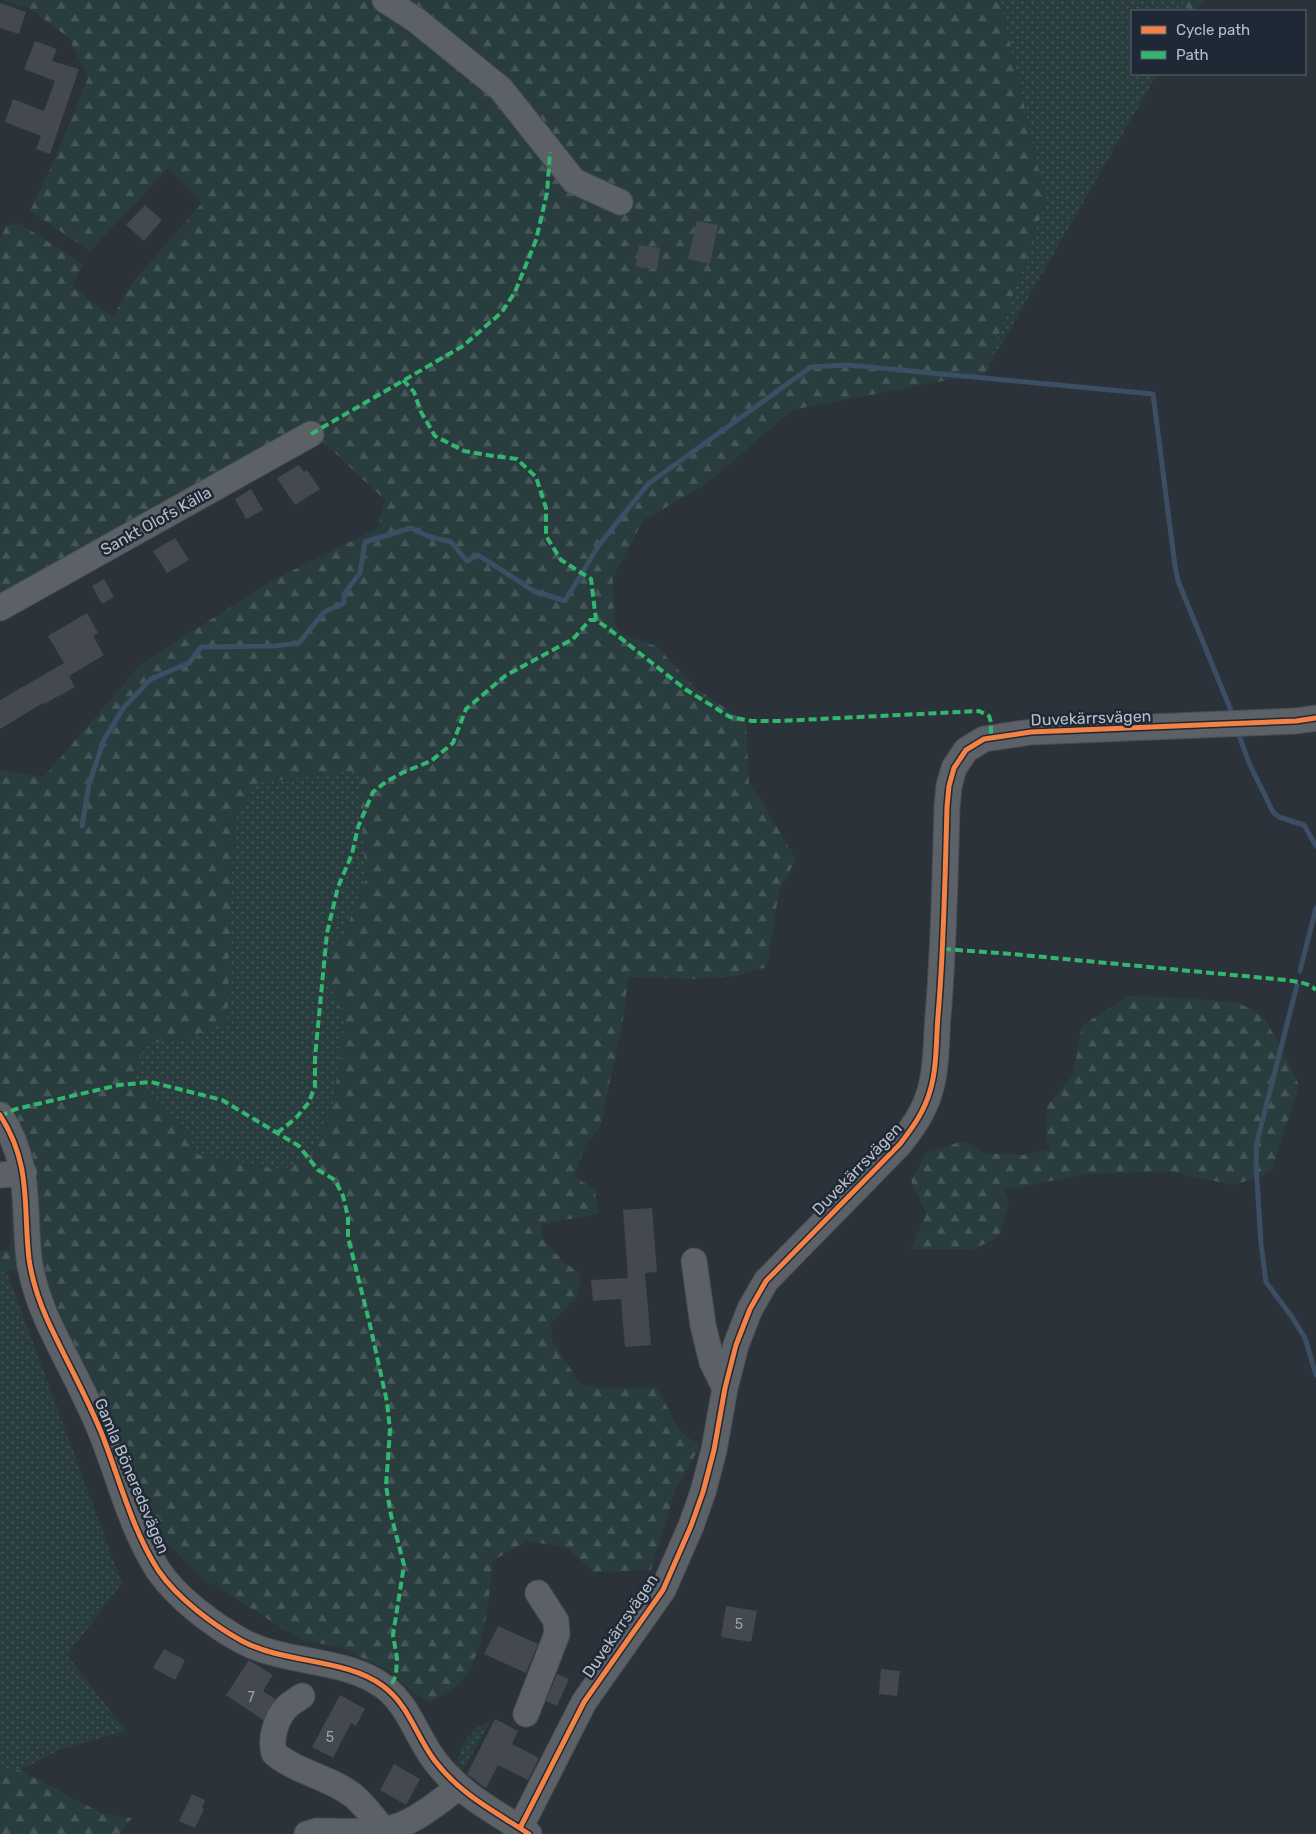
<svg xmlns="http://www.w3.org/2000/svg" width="1316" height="1834" font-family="Rubik,sans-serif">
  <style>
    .grass { fill: url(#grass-dots) }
    .forest { fill: url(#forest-firs); fill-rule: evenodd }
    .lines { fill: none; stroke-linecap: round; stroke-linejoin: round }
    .stream { stroke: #3b4e64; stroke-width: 5 }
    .building { fill: #44494f }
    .minor-casing { stroke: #4a4e54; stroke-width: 27 }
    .minor { stroke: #5c6067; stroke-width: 25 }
    .quiet { stroke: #33b770; stroke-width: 4; stroke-dasharray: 8 4; stroke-linecap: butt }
    .cycleway-casing { stroke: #1f2935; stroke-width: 8 }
    .cycleway { stroke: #f48246; stroke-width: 5 }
    .labels { text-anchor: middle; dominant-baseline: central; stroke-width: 5; stroke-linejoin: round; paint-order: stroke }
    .number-label { font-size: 14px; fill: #9aa2ab }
    .street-label { font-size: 16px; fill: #b7bfca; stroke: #1f2935 }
  </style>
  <defs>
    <pattern id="grass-dots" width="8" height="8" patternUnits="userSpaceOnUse" patternTransform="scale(1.25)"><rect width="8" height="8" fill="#293d3f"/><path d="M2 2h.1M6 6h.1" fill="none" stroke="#465759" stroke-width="1.8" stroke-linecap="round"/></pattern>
    <pattern id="forest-firs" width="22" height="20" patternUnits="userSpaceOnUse" patternTransform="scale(1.25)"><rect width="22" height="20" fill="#293d3f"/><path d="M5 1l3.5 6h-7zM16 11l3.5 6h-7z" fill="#465759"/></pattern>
  </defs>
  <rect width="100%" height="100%" fill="#2c3239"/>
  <path class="grass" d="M1000,0H1182L1187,11H1132V74H1157L985,373L1046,201Z
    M359,770L366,879L344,934L324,967L344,1022L334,1101L314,1152L283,1170L199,1155L181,1125L134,1080L145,1044L189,1038L227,1021L234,821L257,783Z
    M6,1270L122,1583L67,1655L126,1731L61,1749L20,1770H0V1271Z
    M490,1721L461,1775L457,1771C455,1752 471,1727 490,1721Z"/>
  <path class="forest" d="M2,0H1000L1046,201L985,373L792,410L704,486L643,520L613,578L614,622L621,634L656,646L697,689L746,722L749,783L765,807L796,859L779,891L767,967L731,977L693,979L628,977L623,1021L600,1127L586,1144L574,1176L595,1190L598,1214L541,1224L543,1240L564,1262L581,1275L577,1297L551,1324L552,1340L581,1385L605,1389L656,1387L681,1432L700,1446L675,1491L651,1570L593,1572L568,1548L528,1541L492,1561C490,1596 485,1658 459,1684C451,1691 438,1696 429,1702L414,1693L388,1670L340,1647L301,1640L198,1575L158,1533L40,1268L0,1271V1251L10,1250C11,1215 17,1176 0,1144V770L44,777L141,664L271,581L378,528L385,500L319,438L0,616V240L6,226L19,223L83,264L72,287L113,317L132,283L202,203L168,168L90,251L30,211L53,163L88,78L69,38L29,8ZM358,770L366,879L344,934L324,967L344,1022L334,1101L314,1152L283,1170L199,1155L181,1125L134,1080L145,1044L189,1038L227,1022L234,821L257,783Z
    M1182,0H1205L1195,11H1187Z
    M1127,996L1189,998L1239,1003L1263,1017L1278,1042L1299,1085L1271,1172L1234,1185L1167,1171L1087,1174L1004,1190L1009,1202L999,1236L975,1249H911L926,1213L911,1181L926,1153L963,1141L983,1153L1022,1155L1051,1149L1046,1137L1047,1106L1073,1075L1082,1026Z
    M0,1770H20L103,1814L132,1818L120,1834H0Z"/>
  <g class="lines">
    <path class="stream" d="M1239,735L1249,763L1273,812L1279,817L1304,825L1316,846
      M82,826L89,784L104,740L124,707L151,679L189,663L201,647L275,646L299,643L324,612L344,603V594L360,573L365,542L411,528L427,536L451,542L467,561L478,555L534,591L565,601L599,545L648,484L811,367L848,365L1153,394L1175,566L1178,581L1232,713
      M1300,971L1316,908
      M1297,985L1257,1142L1256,1164L1261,1244L1266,1282L1292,1317L1305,1338L1316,1375"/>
  </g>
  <path class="building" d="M0,3L26,12L19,34L0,28Z
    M35,41L57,49L52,61L79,69L50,154L36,149L41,136L5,122L13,99L44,111L55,81L24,69Z
    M145,205L162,220L144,241L126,225Z
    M697,221L718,225L710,264L688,259Z
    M639,245L660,248L657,269L636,267Z
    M299,465L304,472L307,470L320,489L295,505L277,478Z
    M251,489L263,510L246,519L235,499Z
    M175,538L189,560L167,573L153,551Z
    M104,579L114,597L102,604L92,586Z
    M87,613L98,633L93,636L104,655L69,676L75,687L44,704L43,703L0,729V700L64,663L48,636Z
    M652,1208L657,1272L645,1273L651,1345L625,1347L621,1299L593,1301L591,1280L628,1278L623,1210Z
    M726,1606L757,1611L751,1642L721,1637Z
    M498,1626L538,1644L526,1673L484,1654Z
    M164,1649L185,1660L175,1680L153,1668Z
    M249,1660L273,1675L263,1691L275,1699L263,1720L226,1695Z
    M881,1669L900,1671L897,1696L879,1694Z
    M557,1674L569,1679L557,1706L546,1701Z
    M340,1695L365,1709L356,1726L351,1723L333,1758L312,1747Z
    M495,1719L518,1731L512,1744L539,1758L528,1780L498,1765L486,1788L467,1774Z
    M394,1764L420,1779L406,1805L380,1790Z
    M192,1794L205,1800L202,1808L204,1809L195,1828L179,1821Z"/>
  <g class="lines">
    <g class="minor-casing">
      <path id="minor" d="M385,0L416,20L501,89L574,181L620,202
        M0,608L311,434
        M0,1115C32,1164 23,1207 29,1259C32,1280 39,1301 47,1319C65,1359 87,1396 103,1437C120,1481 132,1529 158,1570C177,1598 213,1625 242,1641C285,1664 345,1658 383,1686C409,1705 416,1736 435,1761C461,1795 494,1811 529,1834
        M0,1175L24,1173
        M694,1261L703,1325L712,1362L725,1388
        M302,1696C297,1700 290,1703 286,1708C276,1719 270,1738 274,1753C297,1773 331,1777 355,1797C365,1806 374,1818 383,1829
        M526,1714L557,1634L556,1621L538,1593
        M520,1828L584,1702L663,1590L691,1526L703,1492L714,1450L725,1388L736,1345L750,1309L766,1281L900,1144C913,1127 924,1112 930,1091C937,1068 936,1041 938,1016C944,947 945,877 947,807L949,786L954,768L966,750L984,739L1031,732L1296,721L1316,718
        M307,1834L317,1831C342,1831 378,1834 401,1825C417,1819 444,1799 458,1787"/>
    </g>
    <use href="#minor" class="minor"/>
    <path class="quiet" d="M403,380L414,392L421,412L435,436L464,451L493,456L517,459L536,477L546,508V536L561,560L591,579L596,620
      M311,434L463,346L502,312L515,292L536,240L547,193L550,152
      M943,949L1012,954L1286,980C1297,982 1308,982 1316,990
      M0,1116L16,1109L119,1085L151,1082L222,1100L299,1146L318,1170L335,1180L343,1196L348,1217V1237L370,1325L387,1402L390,1430L386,1486L391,1515L404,1565L393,1635L397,1658L396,1675L389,1690
      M277,1133L296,1118L309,1102L315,1086V1057L327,933L338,887L352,854L358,827L373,792L387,781L404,772L431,761L453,743L466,709L505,676L573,639L590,620H596L609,629L685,689L730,717L752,721H780L979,711L989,716L991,722V738"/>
    <g class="cycleway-casing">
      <path id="cycleway" d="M0,1115C32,1164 23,1207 29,1259C32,1280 39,1301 47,1319C65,1359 87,1396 103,1437C120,1481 132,1529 158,1570C177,1598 213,1625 242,1641C285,1664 345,1658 383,1686C409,1705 416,1736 435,1761C461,1795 494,1811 529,1834
        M520,1828L584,1702L663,1590L691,1526L703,1492L714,1450L725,1388L736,1345L750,1309L766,1281L900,1144C913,1127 924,1112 930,1091C937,1068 936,1041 938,1016C944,947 945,877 947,807L949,786L954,768L966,750L984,739L1031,732L1296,721L1316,718"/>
    </g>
    <use href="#cycleway" class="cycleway"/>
  </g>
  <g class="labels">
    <g class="number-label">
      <text x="739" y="1624">5</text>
      <text x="251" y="1697">7</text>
      <text x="330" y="1737">5</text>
    </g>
    <g class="street-label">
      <text transform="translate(156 521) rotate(-29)">Sankt Olofs Källa</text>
      <text transform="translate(1091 718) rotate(-2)">Duvekärrsvägen</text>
      <text transform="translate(857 1169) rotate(-46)">Duvekärrsvägen</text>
      <text transform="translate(132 1476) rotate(67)">Gamla Böneredsvägen</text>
      <text transform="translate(620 1626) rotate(-56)">Duvekärrsvägen</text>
    </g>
  </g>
  <rect x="1131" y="10" width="175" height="65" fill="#1f2935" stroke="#5c6571"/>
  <rect x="1141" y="26" width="25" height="8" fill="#f48246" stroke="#5c6571"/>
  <text x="1176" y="35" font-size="15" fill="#b7bfca">Cycle path</text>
  <rect x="1141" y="51" width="25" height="8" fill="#33b770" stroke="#5c6571"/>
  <text x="1176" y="60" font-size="15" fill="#b7bfca">Path</text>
</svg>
